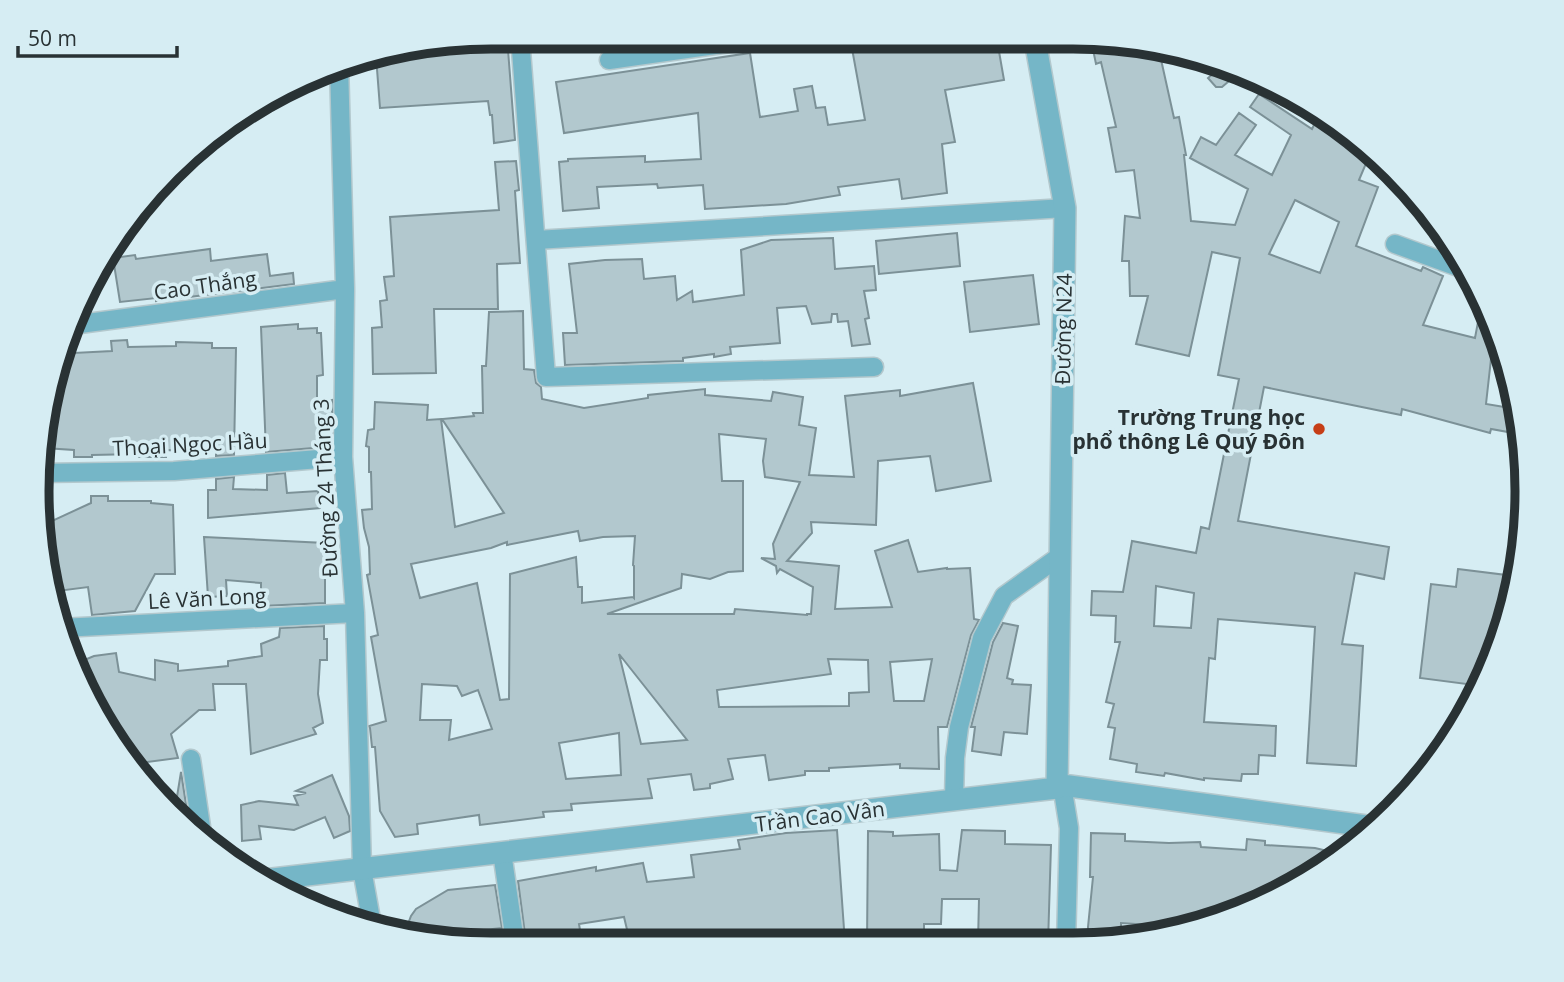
<svg xmlns="http://www.w3.org/2000/svg" width="1564" height="982" font-family="'Open Sans',sans-serif">
  <style>
    .building { fill: #b2c8ce; stroke: #7c9197; stroke-width: 2; fill-rule: evenodd }
    .lines { fill: none; stroke-linecap: round; stroke-linejoin: round }
    .minor-casing { stroke: #b3c8cd; stroke-width: 21 }
    .tertiary-casing { stroke: #b3c8cd; stroke-width: 24 }
    .minor { stroke: #75b6c7; stroke-width: 18 }
    .tertiary { stroke: #75b6c7; stroke-width: 21 }
    .poi-dot { fill: #c63e16; stroke: #d6edf3; stroke-width: 2.5 }
    .labels { text-anchor: middle; dominant-baseline: central; stroke-width: 7; stroke-linejoin: round; paint-order: stroke }
    .street-label { font-size: 21px; fill: #293234; stroke: #d6edf3 }
    .poi-label { font-size: 21px; font-weight: bold; fill: #293234; stroke: #d6edf3; text-anchor: end }
    .rim { fill: none; stroke: #293234; stroke-width: 9 }
  </style>
  <rect width="100%" height="100%" fill="#d6edf3"/>
  <path class="building" d="M491,37H507L515,140L494,143L492,115H490L488,101L380,108L376,56Z
    M872,39L997,40L1004,80L945,90L955,142L942,144L947,193L902,199L899,179L838,187L840,195L786,204L705,209L703,185L658,188L657,184L597,187L599,208L563,211L559,162L568,161V159L645,156V162L701,159L698,113L564,133L556,82L750,53L760,117L798,111L794,89L812,86L816,108L825,107L828,125L865,120L851,43Z
    M1091,40L1132,41L1146,44L1148,57L1160,55L1174,118L1179,117L1186,155H1184L1191,221L1235,225L1248,189L1190,158L1201,137L1216,145L1239,113L1256,125L1235,155L1272,175L1291,135L1250,107L1259,94L1312,129L1316,121L1361,144L1370,154L1359,180L1378,187L1356,246L1421,271L1423,267L1443,276L1423,325L1475,338L1481,306L1493,341L1486,404L1516,409L1521,424L1519,434L1491,429L1490,433L1402,409L1401,415L1264,387L1238,521L1389,547L1384,579L1355,573L1342,644L1363,646L1356,766L1307,763L1315,627L1218,619L1215,659L1209,658L1204,722L1276,726L1275,756L1259,755L1258,774H1242L1241,781L1204,778V780L1165,773L1164,776L1136,772L1137,764L1110,759L1115,728L1108,727L1114,704L1106,702L1120,642H1115L1116,616L1091,615L1092,591L1123,592L1132,541L1196,553L1201,527L1209,529L1239,379L1218,375L1240,258L1212,252L1189,356L1136,344L1148,296H1130L1129,261H1122L1125,216L1140,218L1134,170L1116,172L1108,128L1116,127L1101,62L1096,64ZM1295,200L1339,222L1320,273L1269,254ZM1156,586L1194,593L1191,628L1154,626Z
    M1223,65L1242,70L1222,87H1216L1208,78Z
    M516,161L519,190L515,191L520,263L497,264L498,309H434L436,373L373,374L372,328L382,327L380,301L387,300L384,277L394,276L390,217L499,210L495,162Z
    M957,233L960,266L879,274L876,241Z
    M833,238L835,269L874,266L876,290L864,291L869,318L865,319L870,344L852,346L848,321L838,322L837,314H832L831,322L812,324L806,306L777,308L780,343L730,347L731,354L714,357V354L683,358V361L565,365L563,333H577L569,264L605,260L642,259L644,279L675,276L677,300L692,291L693,302L744,295L741,250L771,240Z
    M210,249L211,261L267,254L270,276L293,273L294,284L156,301V298L120,302L113,258L135,255L136,259Z
    M1033,275L1039,324L970,332L964,282Z
    M523,311L524,369L534,370L536,383L541,387L542,399L584,408L648,398V395L705,389V395L771,401L773,392L803,397L799,425L816,428L809,475L854,477L845,396L900,390V396L973,383L991,481L936,491L930,456L878,461L876,525L811,522L812,533L787,561L839,566L835,609L892,607L875,551L908,540L918,572L947,568V569L970,568L974,619L979,620L971,635L947,727H938L939,769L900,768V764L829,768V771H805V775L769,780L765,755L728,759L733,779L710,784V788L694,790L691,774L648,779L652,798L571,804L572,810L543,812L544,817L480,825L479,815L417,824L418,834L395,837L380,811L375,747H372L370,728L369,726L386,721L371,637L378,635L367,575L370,574L369,547L364,528L362,510L372,509L371,472H369V447L366,446L368,430L374,429L375,402L428,405L427,420L441,419L455,527L504,513L442,419L474,416L473,413H483L482,366H486L489,312ZM719,434L766,439L763,461L765,477L800,482L773,544L775,559L761,558L776,566L777,573L780,569L813,587L811,614H807V615L735,609L734,614H607L681,588L682,574L710,579L728,572L743,571V481H722ZM578,531L580,541L603,537L635,536L633,565L634,566V598L633,597L582,603V587H578L576,557L510,574L509,699L500,700L477,583L420,598L411,564L491,548L507,542V545ZM619,654L687,740L641,744ZM828,659L868,660L869,692L849,693V706L719,707L717,690L831,674ZM932,659L924,701H894L890,662ZM422,684L457,686L462,696L478,690L492,729L449,740L451,720H420ZM619,733L621,775L566,779L559,743Z
    M298,324V329L317,328V333H321L323,375L317,376V400H325V402L332,400V437L324,438L325,447L266,452L261,327Z
    M66,335L73,336L74,353L112,351L111,341L127,340L128,347L176,346V342L212,343V348H236L234,455L216,456V451L166,450V457H137V454L92,455V457H74V450L44,448L61,345Z
    M285,473L287,493L318,491L320,508L208,518V490H216V479L234,477L233,489L267,490V475Z
    M91,496H108V501H151V503L173,505L175,574H155L135,611L92,615L88,587L50,592L41,526L91,503Z
    M204,537L325,543V603L261,606V583L226,580L227,596L208,597Z
    M1458,569L1514,576L1512,609L1474,685L1420,678L1431,584L1456,587Z
    M1003,623L1018,626L1007,678L1013,680L1012,684L1031,685L1027,734L1004,732L1001,755L972,751L975,727H971L993,642Z
    M324,626V639H327V660H320L318,694L323,723L313,728L316,734L251,754L246,684H213L215,710H199L171,734L178,758L132,764L113,743L77,663L94,656L116,653L119,672L155,680V660L178,664V671L228,666V661L262,656L261,644L279,637L280,628Z
    M181,772L189,824L175,809Z
    M332,775L349,816L350,831L334,838L325,817L294,830L259,826L261,839L242,841L241,805L259,801L298,805L294,796L306,793L296,791Z
    M837,830L845,943L630,942L624,917L579,924L582,942H526L518,881L596,867V871L643,863L647,882L694,877L691,855L740,849L738,840L786,833Z
    M962,830L1005,831V844L1051,845L1048,944L978,942L979,899H942L941,924H924V943H867L868,831L893,832V836L939,834L940,870L957,871Z
    M1091,833L1125,834V841L1169,843L1200,842L1201,847L1246,850L1247,839L1265,841V845L1315,848L1344,855L1274,898L1199,919H1168V926L1121,923V939L1103,944H1088V927L1093,877H1090Z
    M495,885L502,928L466,932L467,942L432,941L408,935V924L411,916L416,909L448,890Z"/>
  <g class="lines">
    <g class="minor-casing">
      <path id="minor" d="M520,37L546,377L874,367
        M609,60L765,38
        M339,64L345,289L343,457L355,613L362,869L372,925
        M536,240L1065,208
        M1395,244L1469,271
        M72,325L345,289
        M40,473L174,471L343,457
        M61,628L355,613
        M191,759L203,840
        M1062,785L1069,828L1066,944
        M954,800L955,758L959,727L982,638L1004,596L1060,556
        M502,852L515,942"/>
    </g>
    <g class="tertiary-casing">
      <path id="tertiary" d="M1035,40L1065,208L1057,788
        M264,880L1057,788L1062,785L1374,827"/>
    </g>
    <use href="#minor" class="minor"/>
    <use href="#tertiary" class="tertiary"/>
  </g>
  <circle class="poi-dot" cx="1319" cy="429" r="7"/>
  <g class="labels">
    <g class="street-label">
      <text transform="translate(205 285) rotate(-8)">Cao Thắng</text>
      <text transform="translate(1063 329) rotate(-89)">Đường N24</text>
      <text transform="translate(190 444) rotate(-3)">Thoại Ngọc Hầu</text>
      <text transform="translate(325 488) rotate(-93)">Đường 24 Tháng 3</text>
      <text transform="translate(207 598) rotate(-3)">Lê Văn Long</text>
      <text transform="translate(820 816) rotate(-7)">Trần Cao Vân</text>
    </g>
    <g class="poi-label">
      <text x="1305" y="417">Trường Trung học<tspan x="1305" dy="24">phổ thông Lê Quý Đôn</tspan></text>
    </g>
  </g>
  <path d="M0 0H1564V982H0ZM491 49H1073A442 442 0 0 1 1515 491V491A442 442 0 0 1 1073 933H491A442 442 0 0 1 49 491V491A442 442 0 0 1 491 49Z" fill="#d6edf3" fill-rule="evenodd"/>
  <path class="rim" d="M491 49H1073A442 442 0 0 1 1515 491V491A442 442 0 0 1 1073 933H491A442 442 0 0 1 49 491V491A442 442 0 0 1 491 49Z"/>
  <path d="M18 46v10h159v-10" fill="none" stroke="#293234" stroke-width="3.5"/>
  <text x="28" y="46" font-size="21" fill="#293234" stroke="#d6edf3" stroke-width="5" paint-order="stroke">50 m</text>
</svg>
